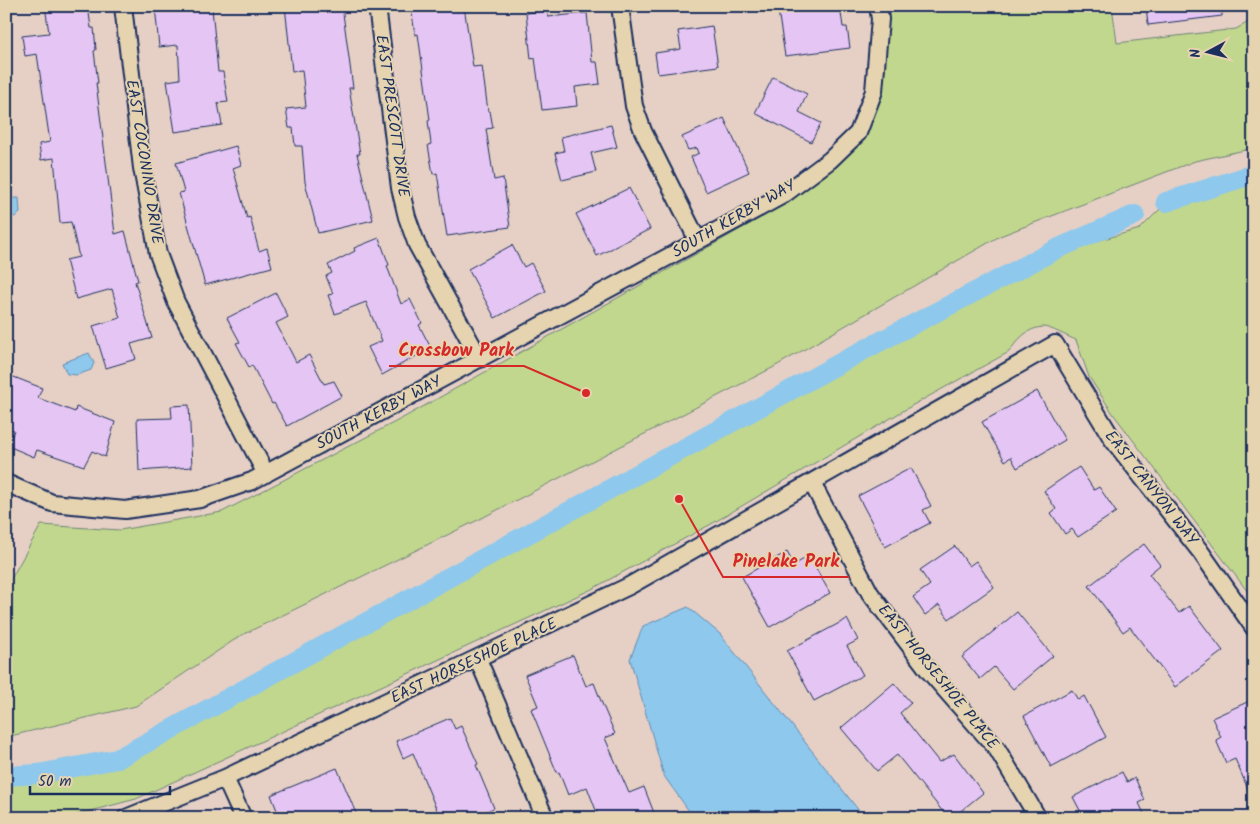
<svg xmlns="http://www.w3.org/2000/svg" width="1260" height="824" font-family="Kalam,sans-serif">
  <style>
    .green { fill: #c1d78d; stroke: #6e8376 }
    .water { fill: #8ec8ed; stroke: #608bb4 }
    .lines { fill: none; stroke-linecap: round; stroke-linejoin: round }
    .canal { stroke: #8ec8ed; stroke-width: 20 }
    .building { fill: #e5c5f3; stroke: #1b2f5e }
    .minor-casing { stroke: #1b2f5e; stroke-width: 20 }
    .minor { stroke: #e6d4b1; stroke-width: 16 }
    .labels { text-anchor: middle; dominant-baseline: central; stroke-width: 4; stroke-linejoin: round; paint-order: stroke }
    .street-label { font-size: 16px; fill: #1b2f5e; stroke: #e6d4b1 }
    .leader { fill: none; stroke: #d62828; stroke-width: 2 }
    .callout-dot { fill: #d62828; stroke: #e6d4b1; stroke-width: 2 }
    .callout-label { font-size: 18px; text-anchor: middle; font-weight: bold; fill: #d62828; stroke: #e6d4b1; stroke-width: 4; stroke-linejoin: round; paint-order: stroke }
  </style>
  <rect width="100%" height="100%" fill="#e6d0c5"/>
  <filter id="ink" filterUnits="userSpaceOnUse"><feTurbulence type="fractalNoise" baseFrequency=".02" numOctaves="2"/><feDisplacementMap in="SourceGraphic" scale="10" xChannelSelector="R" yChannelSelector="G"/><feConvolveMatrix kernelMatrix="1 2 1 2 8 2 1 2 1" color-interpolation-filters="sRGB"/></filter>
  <g filter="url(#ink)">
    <path class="green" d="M884,6H1112L1117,43L1236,29L1254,19V148L1195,161L1000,236L774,367L478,520L240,636L136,706L6,737V588L41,525L120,530L222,512L401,419L764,216L865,139L886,35Z
      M1254,178V600L1114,415L1089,377L1076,340C1068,337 1050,327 1043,327C1027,328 1017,340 1009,352L913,405L713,523L592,589L136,799L64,818H6V779C42,778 78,773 112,762C134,755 155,742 175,732L993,286L1067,249L1140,229L1159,210Z"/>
    <path class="water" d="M6,198H19L20,213L15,217L6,212Z
      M89,353L94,363L91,370L77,375L67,374L62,363Z
      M688,607L720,634L860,812L862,818H694L664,776L630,659L643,626Z"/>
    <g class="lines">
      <path class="canal" d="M1166,202L1254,174
        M6,776L38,774L117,759L862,351L1059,248L1135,215"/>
    </g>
    <path class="building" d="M45,6H88L91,28H94L96,50L94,51L98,83H96L115,234L125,231L138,281L135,282L152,338L131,344L136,359L106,368L93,326L120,318L112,289L76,299L66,260L79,257L71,222L60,223L54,158L41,160L39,144L50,142L37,54L25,56L22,36L49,33Z
      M155,6H177V11L212,8L218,72H223L228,102L218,103L222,125L175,132L167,81L180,79L178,45L159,47Z
      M285,6H342L353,88H349L360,154H357L373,220L318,233L305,182L302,146H295L293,128H289L286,109L306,107L302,70L292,71Z
      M411,6H464L473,67L482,66L488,111H490L493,128L486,129L494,180L503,178L510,227L447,236L437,173L433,174L428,145L431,144L428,121L430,120L418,34L415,35Z
      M804,6H840L843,27H847L850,48L785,56L778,10Z
      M1146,6H1222V16L1148,25Z
      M547,11L548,17L587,13L592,62H597L600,84L575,87L577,106L542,110L535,58L531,59L526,13Z
      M712,26L718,66L658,74L655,53L681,49L678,31Z
      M773,77L807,94L799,112L821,123L811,142L755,113Z
      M724,118L749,172L706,192L691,157L699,153L697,148L688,150L682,137Z
      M611,125L617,147L591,153L596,172L562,180L555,153L564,151L561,137Z
      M236,146L241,165L233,168L247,218L250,217L259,251L267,248L272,267L205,285L179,193L184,192L176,163Z
      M629,188L650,229L597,256L576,214Z
      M379,238L389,265L387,266L401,304L410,299L422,323L419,325L431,348L382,375L368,347L382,341L366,302L335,314L328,295L333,294L326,276L332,273L328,265L355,251L354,248Z
      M512,245L524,267L531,263L546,291L495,318L468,269Z
      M276,293L288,317L276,323L296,362L309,355L324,384L334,381L342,396L287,426L274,403L272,404L252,365L249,367L236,343L240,342L227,318Z
      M6,374L42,388L38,398L75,412L76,407L115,422L105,457L92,451L84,466L37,450L34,457L8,446L14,430L6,427Z
      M1037,391L1065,440L1017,468L1011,457L1005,461L982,422Z
      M189,405L192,467L139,471L137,419L172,418L171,406Z
      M1079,467L1094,490L1099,487L1116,512L1078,537L1072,529L1065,534L1051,513L1056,509L1044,491Z
      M911,468L931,506L923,510L930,523L885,547L858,496Z
      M1144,544L1160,565L1149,574L1179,613L1189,606L1223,651L1175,687L1130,627L1123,632L1089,586Z
      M955,546L969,566L976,561L994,587L949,619L939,605L925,615L913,597L930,585L920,570Z
      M787,552L794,565L809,556L830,593L770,627L742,577Z
      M1017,612L1053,656L1013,689L994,667L980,679L962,657Z
      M847,619L858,640L847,646L863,675L814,701L787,651Z
      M573,655L586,686L594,683L601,701L615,734L605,738L629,793L644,787L656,818H599L587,787L568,795L559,772L557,773L531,709L538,706L525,675Z
      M894,683L911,703L900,713L939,762L954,754L983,793L952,818H948L897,755L877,771L841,728Z
      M1072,690L1078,700L1084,696L1106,737L1051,767L1024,716Z
      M1254,699V803L1235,759L1226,763L1216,740L1221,737L1212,718Z
      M450,718L455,729L461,726L478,764L476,765L494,808L486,811L489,818H440L413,753L403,758L396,741Z
      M337,768L358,818H280L271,795Z
      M1122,772L1127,782L1135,778L1145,800L1139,803L1146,818H1084L1073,797Z"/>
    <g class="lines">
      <g class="minor-casing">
        <path id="minor" d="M123,6L142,168L158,254L176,302L266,474
          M377,6L400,188L407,217L417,245L480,359
          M620,6L634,106L643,131L698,241
          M6,483L52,503L125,510L200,499L252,481L783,195L830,160L858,133L874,91L880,19L878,6
          M812,483L870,593L929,671L997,749L1038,818
          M478,659L545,818
          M225,778L243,818
          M126,818L225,778L629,586L1055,344L1113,440L1200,551L1254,628"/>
      </g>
      <use href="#minor" class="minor"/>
    </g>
  </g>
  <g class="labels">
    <g class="street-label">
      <text transform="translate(392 116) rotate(82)">EAST PRESCOTT DRIVE</text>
      <text transform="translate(144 162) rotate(81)">EAST COCONINO DRIVE</text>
      <text transform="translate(734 219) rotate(-30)">SOUTH KERBY WAY</text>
      <text transform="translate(379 413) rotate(-28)">SOUTH KERBY WAY</text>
      <text transform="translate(1151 488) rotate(52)">EAST CANYON WAY</text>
      <text transform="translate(474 661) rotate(-25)">EAST HORSESHOE PLACE</text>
      <text transform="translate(938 677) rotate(51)">EAST HORSESHOE PLACE</text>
    </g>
  </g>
  <path class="leader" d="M586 393L524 366H389M679 499L723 577H849"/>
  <g class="callout-dot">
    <circle cx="586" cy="393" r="5"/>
    <circle cx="679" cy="499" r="5"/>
  </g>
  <g class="callout-label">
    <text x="456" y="356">Crossbow Park</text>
    <text x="786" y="567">Pinelake Park</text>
  </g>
  <rect width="1260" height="824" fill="none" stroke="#e6d4b1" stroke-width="25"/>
  <rect x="12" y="12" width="1235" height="799" fill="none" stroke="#1b2f5e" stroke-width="2" filter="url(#ink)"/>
  <g transform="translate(1208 52) rotate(263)" stroke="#e6d4b1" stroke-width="4" paint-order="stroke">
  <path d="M0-4L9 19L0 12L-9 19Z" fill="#1b2f5e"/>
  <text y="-8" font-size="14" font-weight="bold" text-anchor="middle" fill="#1b2f5e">N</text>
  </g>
  <path d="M30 786v8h140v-8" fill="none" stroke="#1b2f5e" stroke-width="2.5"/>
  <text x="38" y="786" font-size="15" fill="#1b2f5e" stroke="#e6d4b1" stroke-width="4" paint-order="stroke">50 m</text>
</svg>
